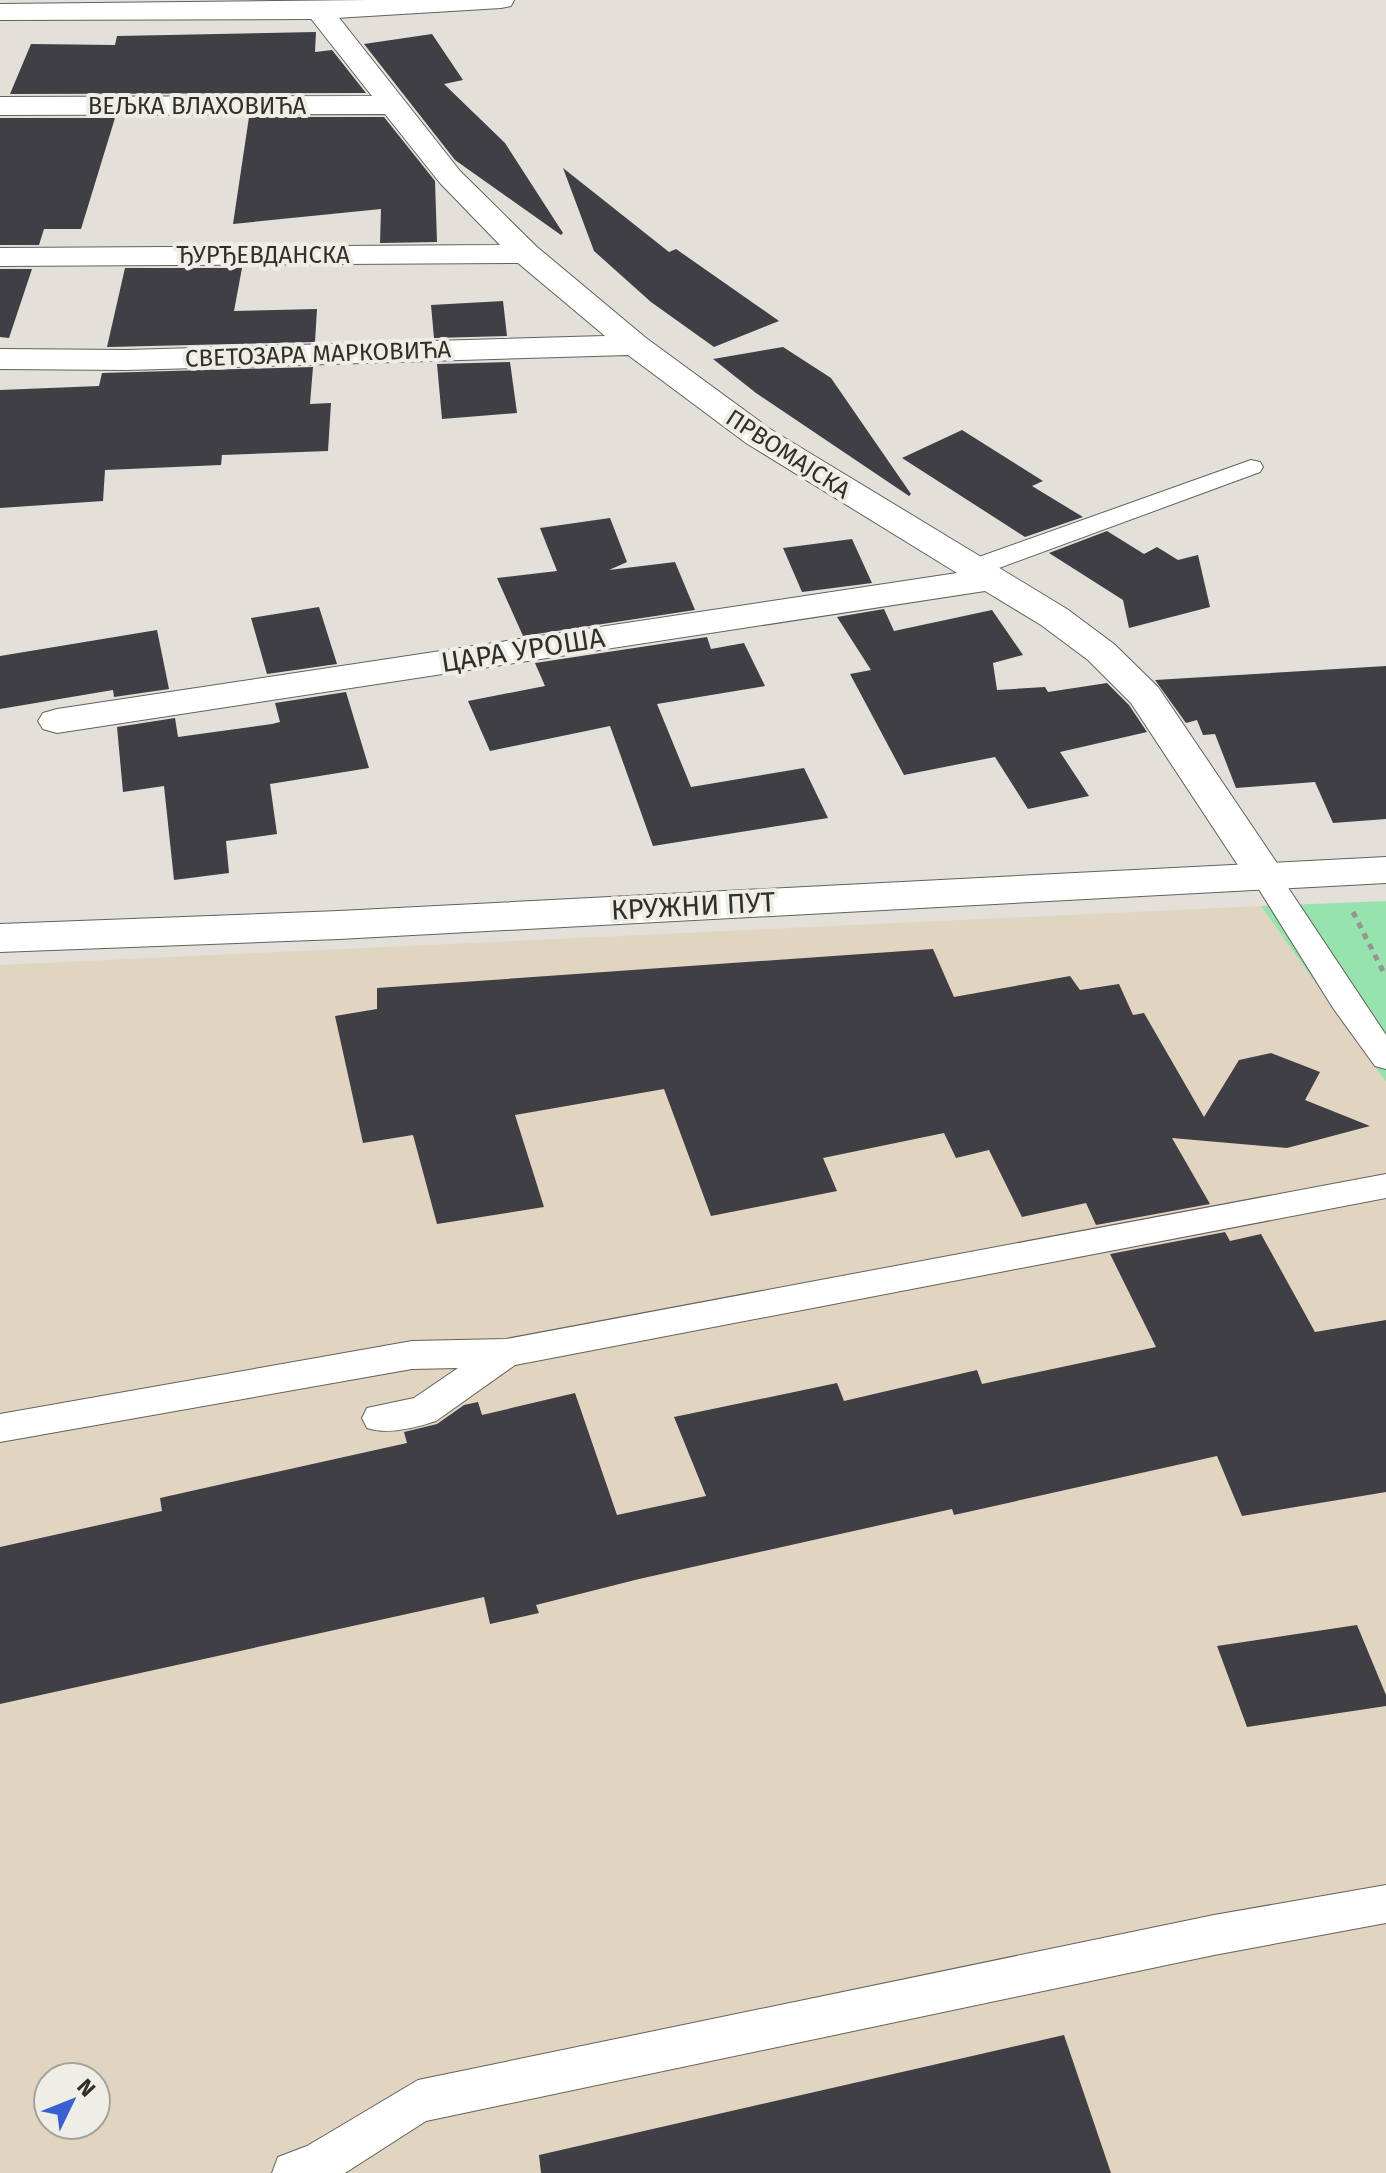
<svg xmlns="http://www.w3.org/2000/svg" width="1386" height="2173" font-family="'Fira Sans',sans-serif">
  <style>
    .industrial { fill: #e1d5c1; fill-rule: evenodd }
    .green { fill: #96e3ae }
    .building { fill: #3f3f45 }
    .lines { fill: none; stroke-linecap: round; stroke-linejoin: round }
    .service-casing { stroke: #62615a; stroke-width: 2 }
    .minor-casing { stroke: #62615a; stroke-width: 2 }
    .tertiary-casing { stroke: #62615a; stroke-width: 2 }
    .secondary-casing { stroke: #62615a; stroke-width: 2 }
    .path { stroke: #979590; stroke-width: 5; stroke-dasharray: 6 6; stroke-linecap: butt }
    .service { fill: #fff; fill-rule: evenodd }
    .minor { fill: #fff; fill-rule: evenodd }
    .tertiary { fill: #fff; fill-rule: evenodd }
    .secondary { fill: #fff; fill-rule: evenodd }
    .labels { text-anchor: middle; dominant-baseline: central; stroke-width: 8; stroke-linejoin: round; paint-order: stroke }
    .far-street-label { font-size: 24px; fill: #302f2c; stroke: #efeee6 }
    .street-label { font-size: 28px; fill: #302f2c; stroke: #efeee6 }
  </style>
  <rect width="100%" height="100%" fill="#e2e0d9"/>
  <path class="industrial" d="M1261,906L1386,1082V2173H0V965ZM48,2077H96V2125H48Z"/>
  <path class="green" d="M1386,901V1082L1261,906Z"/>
  <path class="building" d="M316,32L315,52L332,50L366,93L10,94L31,44L115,45L117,36Z
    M432,34L463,80L444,84L505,143L563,233L561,235L455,160L364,44Z
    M249,117H384L435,181L437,242L380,243L381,209L233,224Z
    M0,118H115L81,229H44L39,245H0Z
    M563,168L669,252L676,249L779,321L714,347L651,302L594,251Z
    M125,268H242L234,311L317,309L315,342L107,347Z
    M0,269H32L9,338L0,337Z
    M503,301L507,336L434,338L431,305Z
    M783,347L831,378L911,494L909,496L756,393L713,359Z
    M510,362L517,413L442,419L437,364Z
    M313,367L310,404L331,403L328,451L222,455L221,465L105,470L103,501L0,508V390L99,386L102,373Z
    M962,430L1043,481L1032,486L1083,517L1025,537L902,458Z
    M610,518L627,562L609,570L675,562L695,610L523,636L497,578L557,571L540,528Z
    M1107,531L1144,554L1157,547L1178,560L1198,555L1210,607L1129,628L1123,600L1049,553Z
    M852,539L872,583L802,592L783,548Z
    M319,607L337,664L267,674L251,618Z
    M884,609L894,631L992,610L1023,655L993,663L997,690L1045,687L1048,692L1107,683L1129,705L1147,732L1060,752L1089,796L1028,809L995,757L904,775L850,674L871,670L837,617Z
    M157,630L169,689L114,697L113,690L0,709V656Z
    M707,637L711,649L744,643L765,686L657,704L691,787L804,768L828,818L653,846L610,726L490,751L468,701L545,686L535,663Z
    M1386,666V819L1333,823L1315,782L1236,788L1215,734L1203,735L1197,720L1186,723L1155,680Z
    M346,692L369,768L270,784L277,834L226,841L229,873L174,880L164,786L123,792L117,727L175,718L178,737L272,724L280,722L275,703Z
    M933,949L954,997L1070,976L1080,990L1119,984L1133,1015L1144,1013L1204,1117L1239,1060L1271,1053L1320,1072L1305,1100L1370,1126L1287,1148L1172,1138L1210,1204L1096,1225L1086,1203L1022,1217L989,1150L956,1158L944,1133L823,1158L837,1191L711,1216L664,1089L515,1115L544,1207L437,1224L413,1135L363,1143L335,1016L377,1009V988Z
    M1225,1232L1230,1241L1261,1234L1315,1332L1386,1320V1492L1242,1516L1217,1456L954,1515L952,1509L639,1579L536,1605L539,1613L490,1624L484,1597L0,1704V1547L162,1511L160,1498L407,1443L404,1432L437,1424L464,1405L478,1402L482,1415L575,1393L617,1515L706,1496L674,1417L837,1383L844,1401L977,1370L982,1384L1156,1347L1110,1254Z
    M1357,1625L1386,1695V1706L1247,1727L1217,1646Z
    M1064,2035L1111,2173H541L539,2155Z"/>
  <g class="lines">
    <g class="service-casing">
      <path id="service" d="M1251,460L1260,462L1263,467L1260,472L980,575H962L958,569L962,563Z
        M1265,865L1275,868L1386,1035V1069L1375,1066L1333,1008L1250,875L1255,868Z
        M1386,1174V1198L515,1365L436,1421C415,1428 388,1435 367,1428L362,1418L367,1408L414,1398L458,1368L412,1369L0,1442V1414L412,1341L506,1339Z
        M1386,1885V1923L1214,1955L426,2121L345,2173H272L278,2157L307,2146L418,2080L1214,1915Z"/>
    </g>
    <g class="minor-casing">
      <path id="minor" d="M319,3L329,5L460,171L537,247L646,338L770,429L1067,609L1114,644L1158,687L1285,875L1279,885L1265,889L1251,885L1131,703L1088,660L1041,625L985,591L57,733L43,729L38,721L43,713L57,709L957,573L746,443L628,355L127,370L0,369V349L127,350L605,336L518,263L0,266V248L500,245L440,183L385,114L0,115V97L372,96L305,11L309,5Z"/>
    </g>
    <g class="tertiary-casing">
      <path id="tertiary" d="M367,0H514L511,6L501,8L319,19L0,20V4Z"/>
    </g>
    <g class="secondary-casing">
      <path id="secondary" d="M1386,857V883L339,939L0,952V924L339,911Z"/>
    </g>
    <path class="path" d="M1353,912L1385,975"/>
    <use href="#service" class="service"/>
    <use href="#minor" class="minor"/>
    <use href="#tertiary" class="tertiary"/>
    <use href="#secondary" class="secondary"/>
  </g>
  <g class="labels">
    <g class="far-street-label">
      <text x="197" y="106">ВЕЉКА ВЛАХОВИЋА</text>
      <text x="263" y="255">ЂУРЂЕВДАНСКА</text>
      <text transform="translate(318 354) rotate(-2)">СВЕТОЗАРА МАРКОВИЋА</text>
      <text transform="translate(788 454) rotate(33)">ПРВОМАЈСКА</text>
    </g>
    <g class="street-label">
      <text transform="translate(523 650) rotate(-9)">ЦАРА УРОША</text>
      <text transform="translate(693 906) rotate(-3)">КРУЖНИ ПУТ</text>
    </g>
  </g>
  <g transform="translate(72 2101) rotate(47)"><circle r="38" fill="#efeee6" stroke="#a3a29c" stroke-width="2"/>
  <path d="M0-6L14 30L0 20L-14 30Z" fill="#3860d1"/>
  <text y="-12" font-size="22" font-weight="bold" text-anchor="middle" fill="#302f2c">N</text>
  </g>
</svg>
